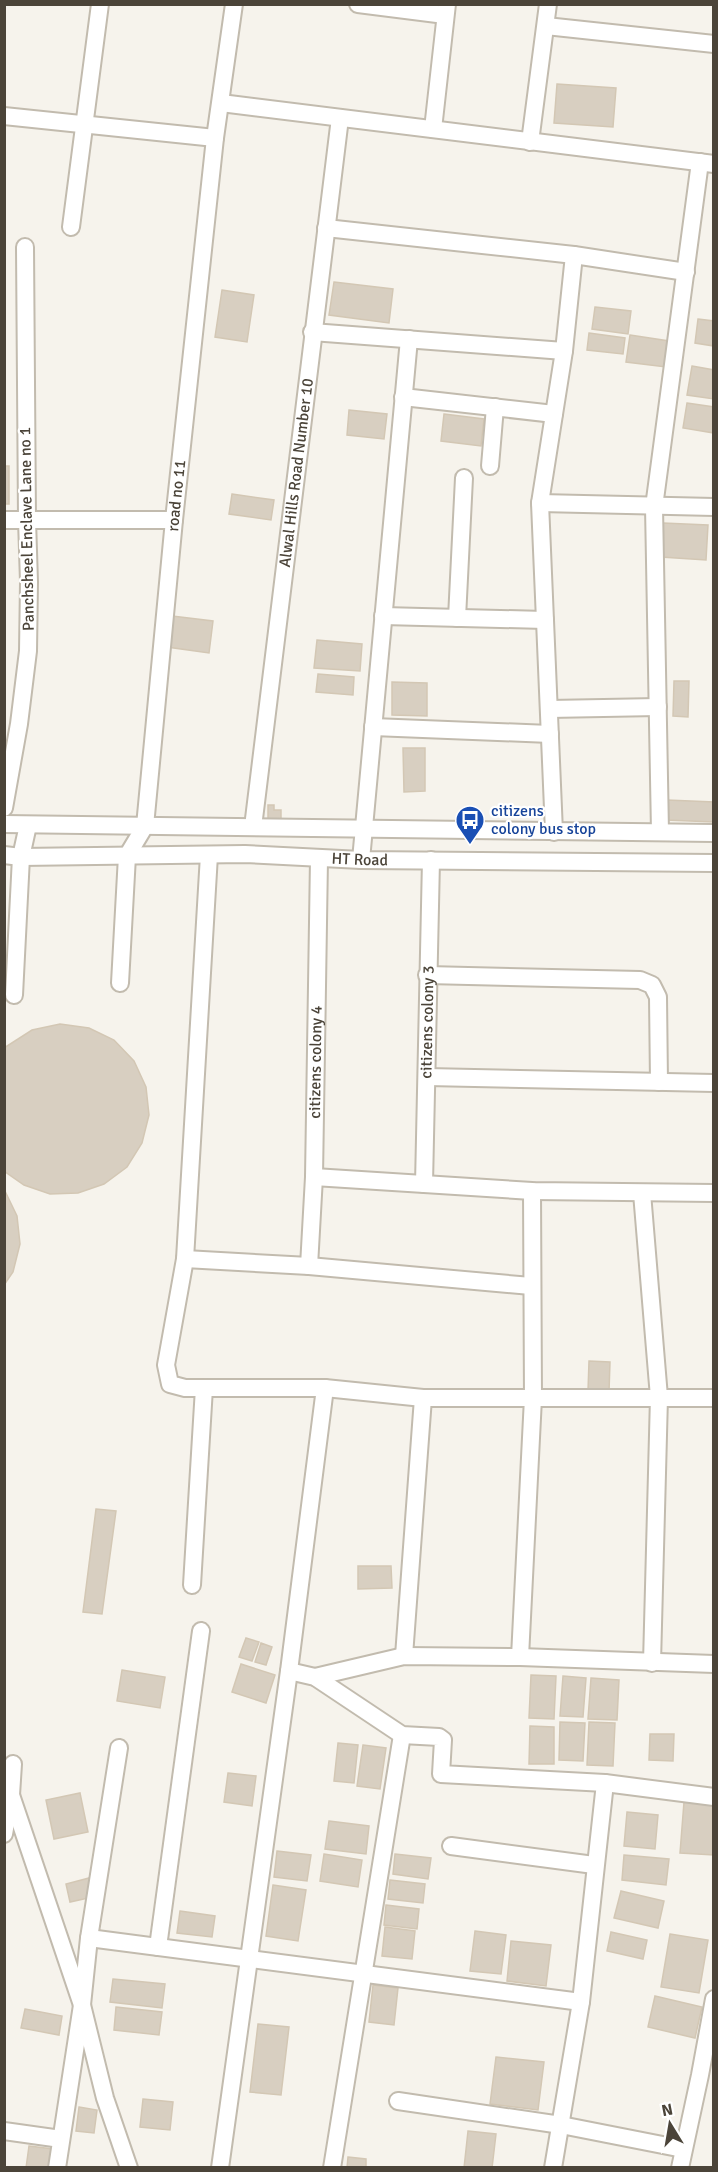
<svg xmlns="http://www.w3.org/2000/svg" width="718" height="2172" font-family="Signika,sans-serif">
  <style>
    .building { fill: #d8cfc1; stroke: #d3c7b4; stroke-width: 1.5 }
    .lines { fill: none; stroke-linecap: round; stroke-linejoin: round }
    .minor-casing { stroke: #c2bbae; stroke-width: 20 }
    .minor { stroke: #fff; stroke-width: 16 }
    .labels { text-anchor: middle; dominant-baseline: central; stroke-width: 4.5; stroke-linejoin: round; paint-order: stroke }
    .street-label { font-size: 16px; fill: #4b4439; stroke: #fff }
    .transit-label { font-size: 16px; fill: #164399; stroke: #fff; text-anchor: start }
  </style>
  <rect width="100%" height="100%" fill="#f6f3ec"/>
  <path class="building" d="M557,84L616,88L613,127L554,123Z
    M334,282L393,289L389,323L329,315Z
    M222,290L254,295L247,342L215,337Z
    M595,307L631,311L628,334L592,329Z
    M698,319L714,321V346L695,343Z
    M589,333L625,338L623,354L587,350Z
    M630,335L669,341L666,367L626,362Z
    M692,366L714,370V399L687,395Z
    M687,403L714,407V433L683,428Z
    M349,410L387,414L384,439L347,435Z
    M444,414L484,419L481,446L441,441Z
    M4,466H9V504H4Z
    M232,494L274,500L271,520L229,514Z
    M663,523L708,525L706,560L661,557Z
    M172,616L213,621L209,653L167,647Z
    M317,640L362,644L360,671L314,668Z
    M318,674L354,677L353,695L316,692Z
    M674,681H689L688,717L673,716Z
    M392,682L427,683V716L392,715Z
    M403,748H425V791L404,792Z
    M667,800L714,802V822L666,820Z
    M268,805H274V810H281V825H268Z
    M60,1024L89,1028L114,1040L134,1061L146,1087L149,1115L142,1143L127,1167L104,1184L78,1193L50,1194L24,1185L4,1171V1048L32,1030Z
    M4,1189L17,1216L20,1244L13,1272L4,1285Z
    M589,1361L610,1362L609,1392L588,1391Z
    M96,1509L116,1511L102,1614L83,1612Z
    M358,1566H391L392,1588L358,1589Z
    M246,1638L259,1642L252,1661L239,1657Z
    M261,1643L272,1647L266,1665L255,1662Z
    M241,1664L275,1675L266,1703L232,1692Z
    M122,1670L165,1677L160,1708L117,1701Z
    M531,1675L556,1676L554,1719L529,1718Z
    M563,1676L586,1678L583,1717L560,1716Z
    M591,1678L619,1680L617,1720L588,1719Z
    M560,1722L585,1723L583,1761L559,1760Z
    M589,1722L615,1723L613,1766L587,1765Z
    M530,1726L554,1727V1764H529Z
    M650,1734H674L673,1761L649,1760Z
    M338,1743L358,1745L354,1783L334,1781Z
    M363,1745L386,1748L380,1789L357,1786Z
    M228,1773L256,1776L252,1806L224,1802Z
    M80,1793L88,1832L54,1839L46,1800Z
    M684,1802L714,1804V1855L680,1853Z
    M627,1812L658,1815L655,1849L624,1846Z
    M329,1821L369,1826L366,1854L325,1849Z
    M277,1851L311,1855L307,1881L274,1877Z
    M324,1854L362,1860L358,1887L320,1881Z
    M395,1854L431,1858L428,1879L393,1874Z
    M624,1855L669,1859L666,1885L622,1880Z
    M89,1878L93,1897L70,1902L66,1884Z
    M390,1880L425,1884L423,1903L388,1899Z
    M273,1885L306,1890L298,1941L266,1936Z
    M621,1891L664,1901L658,1928L614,1918Z
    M386,1905L419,1909L417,1929L384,1925Z
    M180,1911L215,1916L212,1937L177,1933Z
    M385,1927L415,1931L412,1959L382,1956Z
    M475,1931L506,1935L501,1974L470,1971Z
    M611,1932L647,1940L643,1959L607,1951Z
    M670,1934L708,1940L699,1993L661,1987Z
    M511,1941L551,1945L546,1986L507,1981Z
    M113,1979L165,1984L162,2008L110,2002Z
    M373,1985L398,1988L394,2025L369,2022Z
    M655,1996L702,2007L695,2038L648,2027Z
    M116,2007L162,2012L159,2035L114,2030Z
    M25,2009L62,2016L59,2035L21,2028Z
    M258,2024L289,2027L281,2095L250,2092Z
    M496,2057L544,2062L538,2110L490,2104Z
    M143,2099L173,2102L170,2130L140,2127Z
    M79,2107L97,2110L94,2133L76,2131Z
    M468,2131L496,2134L492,2168H464Z
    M29,2146L53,2149L50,2168H26Z
    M348,2157L366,2159V2168H347Z"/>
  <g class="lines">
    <g class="minor-casing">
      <g id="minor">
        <path d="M358,4L445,15"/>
        <path d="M546,26L714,44"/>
        <path d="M221,103L714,164"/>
        <path d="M4,116L215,138"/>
        <path d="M433,129L447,4"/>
        <path d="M530,142L548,4"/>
        <path d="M71,227L100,4"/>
        <path d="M326,228L574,255L686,272"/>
        <path d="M312,332L564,351L574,255"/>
        <path d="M403,397L554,414"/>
        <path d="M490,466L495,407"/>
        <path d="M540,503L714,507"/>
        <path d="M4,520H174"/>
        <path d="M383,616L545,620"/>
        <path d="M457,618L464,478"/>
        <path d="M549,709L658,707"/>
        <path d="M373,727L550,734"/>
        <path d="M4,808L19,724L28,651L29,582L27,520L25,247"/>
        <path d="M4,824L714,833"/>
        <path id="s1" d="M253,827L340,118"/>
        <path d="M554,832L540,503L564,351"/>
        <path d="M660,832L654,507L700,162"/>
        <path id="s2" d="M4,855L21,857L245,854L361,860L714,863"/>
        <path d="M209,855L185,1259L166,1365L170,1384L185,1388H325L423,1398H714"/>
        <path d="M361,860L409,339"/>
        <path d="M427,975L640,980L652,985L658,997L659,1082"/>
        <path id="s3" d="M120,983L127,856L145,826L174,520L215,138L234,4"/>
        <path d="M14,995L21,857L28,825"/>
        <path d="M427,1077L714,1083"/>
        <path d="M314,1177L532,1191L714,1193"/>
        <path id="s4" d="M424,1184L431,860"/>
        <path d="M642,1193L659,1397L652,1663"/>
        <path d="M185,1259L309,1266L531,1286"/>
        <path id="s5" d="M309,1266L314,1177L319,859"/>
        <path d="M192,1585L204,1388"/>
        <path d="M404,1656L423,1398"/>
        <path d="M520,1657L533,1398L532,1191"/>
        <path d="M289,1671L315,1677L402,1735L439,1737L443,1740L441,1774L605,1783L714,1797"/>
        <path d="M315,1677L404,1656L520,1657L714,1664"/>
        <path d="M11,1795L82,2005L105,2098L129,2168"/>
        <path d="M4,1834L11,1795L13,1764"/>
        <path d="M451,1846L594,1865"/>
        <path d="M89,1938L581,2002"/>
        <path d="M158,1947L201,1631"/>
        <path d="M398,2101L561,2125L683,2149"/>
        <path d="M4,2131L61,2139"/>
        <path d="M57,2168L82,2005L89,1938L119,1748"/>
        <path d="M220,2168L289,1671L325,1388"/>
        <path d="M332,2168L402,1735"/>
        <path d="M553,2168L581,2002L605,1783"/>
        <path d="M680,2168L700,2075L714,1999"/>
      </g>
    </g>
    <use href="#minor" class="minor"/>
  </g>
  <defs>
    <g id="bus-pin" transform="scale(1.5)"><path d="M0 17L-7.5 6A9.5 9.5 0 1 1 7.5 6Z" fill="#1a4fb4" stroke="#fff"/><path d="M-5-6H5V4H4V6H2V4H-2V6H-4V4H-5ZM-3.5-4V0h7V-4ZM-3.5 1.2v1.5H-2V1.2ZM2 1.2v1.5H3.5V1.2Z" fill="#fff"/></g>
  </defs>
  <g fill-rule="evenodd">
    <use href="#bus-pin" x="470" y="820"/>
  </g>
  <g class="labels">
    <g class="street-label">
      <text stroke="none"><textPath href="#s1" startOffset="357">Alwal Hills Road Number 10</textPath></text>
      <text stroke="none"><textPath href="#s3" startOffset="494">road no 11</textPath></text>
      <text transform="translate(27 529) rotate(-91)">Panchsheel Enclave Lane no 1</text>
      <text stroke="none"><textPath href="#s2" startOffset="356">HT Road</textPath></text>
      <text stroke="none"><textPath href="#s4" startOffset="162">citizens colony 3</textPath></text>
      <text stroke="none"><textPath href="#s5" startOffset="204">citizens colony 4</textPath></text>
    </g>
    <g class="transit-label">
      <text x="491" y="811">citizens<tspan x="491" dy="18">colony bus stop</tspan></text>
    </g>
  </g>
  <rect width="718" height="2172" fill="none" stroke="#4b4439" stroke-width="12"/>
  <g transform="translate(670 2124) rotate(349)" stroke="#ffffff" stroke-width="4.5" paint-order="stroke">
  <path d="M0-4.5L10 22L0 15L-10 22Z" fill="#4b4439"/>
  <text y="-9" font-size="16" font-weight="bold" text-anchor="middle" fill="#4b4439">N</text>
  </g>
</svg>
